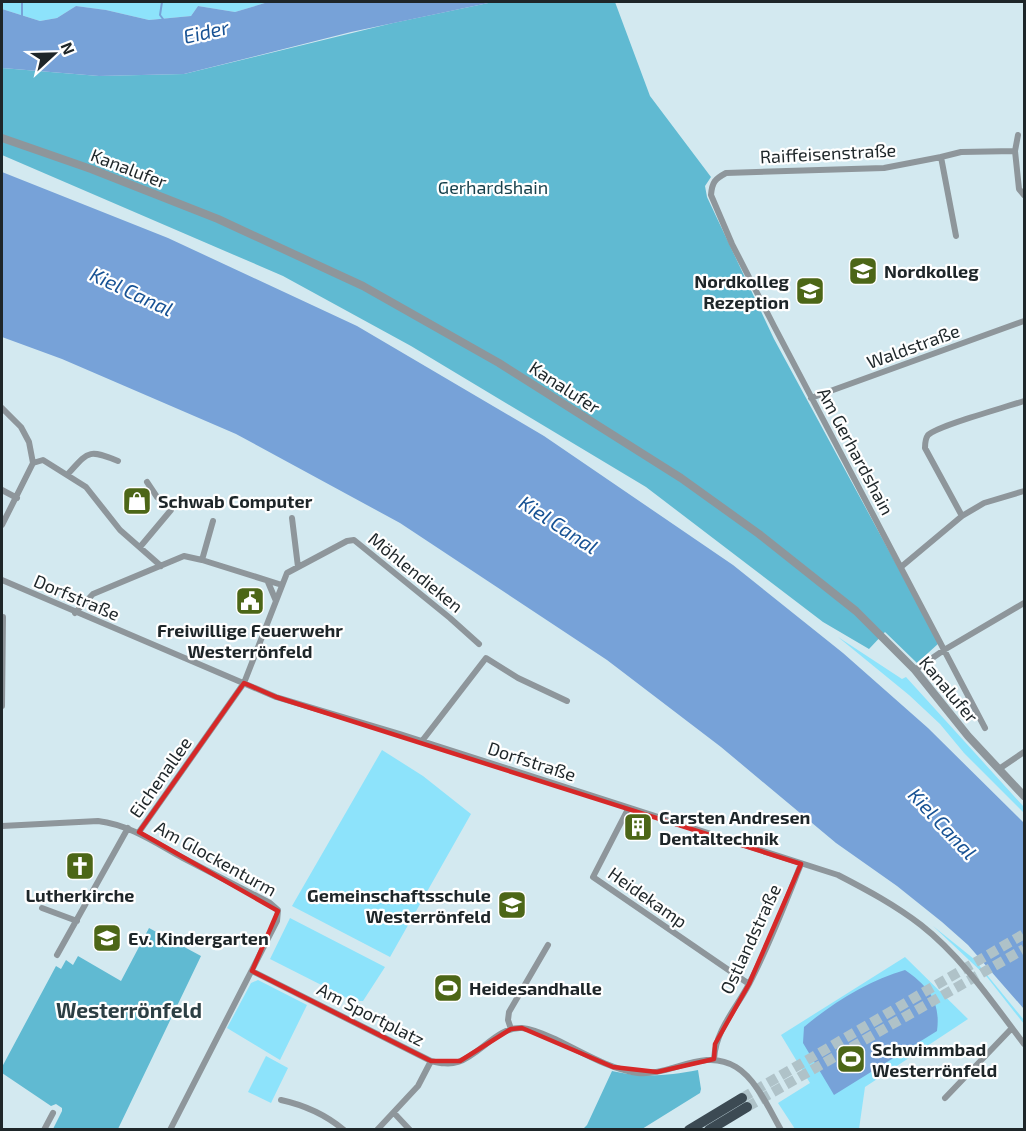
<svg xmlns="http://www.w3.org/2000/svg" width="1026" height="1131" font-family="'Exo 2',sans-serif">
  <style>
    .green { fill: #8de3fb }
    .forest { fill: #60bad2 }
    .water { fill: #77a2d8 }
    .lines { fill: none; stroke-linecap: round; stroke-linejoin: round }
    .stream { stroke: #77a2d8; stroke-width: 2 }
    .trunk-tunnel { stroke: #afc2c8; stroke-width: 10; stroke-dasharray: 10 5; stroke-linecap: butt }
    .minor { stroke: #8e969b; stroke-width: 6 }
    .tertiary { stroke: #8e969b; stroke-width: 8 }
    .trunk { stroke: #3c4a53; stroke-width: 10 }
    .marked { fill: none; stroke: #d62828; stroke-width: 4.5; stroke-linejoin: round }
    .labels { text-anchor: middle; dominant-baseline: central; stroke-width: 4.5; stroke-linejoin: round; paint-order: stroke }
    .street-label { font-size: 18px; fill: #1e2629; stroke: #fff }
    .park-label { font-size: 18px; fill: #18414c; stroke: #fff }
    .poi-label { font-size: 18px; font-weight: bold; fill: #1e2629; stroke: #fff; text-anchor: start }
    .water-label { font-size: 20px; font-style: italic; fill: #175294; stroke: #fff }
    .quarter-label { font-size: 21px; font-weight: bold; fill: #2c3f44; stroke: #fff }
  </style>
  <rect width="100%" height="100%" fill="#d3e9f0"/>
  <path class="green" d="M2,2H268L235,12L198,6L191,16L149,20L106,10L76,6L57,18L40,21L2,9Z
    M838,637L902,679L906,677L1024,807V813L964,753L940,724L909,695Z
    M382,750L423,776L471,814L390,957L292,906Z
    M290,918L385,967L363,1001H353L270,959Z
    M933,926L974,959L1024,1020V1024L987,977Z
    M905,957L968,1019L865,1087L859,1129H795L778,1103L810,1083L781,1035Z
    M258,980L307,1005L280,1060L227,1028L251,983Z
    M266,1056L288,1068L271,1103L248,1092Z"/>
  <path class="forest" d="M493,2H615L650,96L711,177L705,186L707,197L774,339L939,643L917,663L885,632L869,649L823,622L646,487L411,346L283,276L2,155V68L99,76L184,74L393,23Z
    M149,928L201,956L118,1129H53L62,1111V1108L56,1104L51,1106L2,1073V1067L56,966L61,969L66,960L73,965L78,956L121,981Z
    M698,1070L701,1089L700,1093L642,1129L582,1130L587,1125L612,1071C644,1078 666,1076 698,1070Z"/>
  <path class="water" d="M268,2H493L351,32L184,74L99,76L2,68V9L40,21L57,18L76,6L106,10L149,20L191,16L198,6L235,12Z
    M2,172L168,238L357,326L544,436L733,565L843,653L928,728L1024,823V1009L968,945L942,922L897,886L836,843L721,747L607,660L400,523L236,434L62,359L2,337Z
    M905,970C928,986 941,1001 937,1031L834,1095L803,1043L804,1027C832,1003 870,980 905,970Z"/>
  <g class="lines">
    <path class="stream" d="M22,2V16
      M162,2L160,15L163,19"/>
    <path class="trunk-tunnel" d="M742,1098L1024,934
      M747,1107L1024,949"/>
    <path class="minor" d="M1015,151L1018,135
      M941,157L961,152L1015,151L1019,189L1024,195
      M956,236L941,157L884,168L726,173C715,179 712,182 711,195L732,244L774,326L985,728
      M811,398L1024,321
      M2,408L21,427L29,442L33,463L2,525
      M33,463L43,460L86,487L120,530L161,566
      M68,474C89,451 88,449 118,461
      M2,490L17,498
      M962,516L925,448C925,444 925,439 928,435C939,425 1007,407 1024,401
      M292,518L298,567
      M140,547L171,510L168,505L157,497L147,482
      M202,560L213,521
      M901,567L962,516L984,503L1024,491
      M2,580L276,697L400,734L838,875C867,890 895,905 921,925C962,957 993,1003 1024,1044
      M268,582L276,601
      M75,613L93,594L184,556L202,560L282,585
      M915,670L944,650L1024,603
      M2,706L3,617
      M422,741L486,658L518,678L567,701
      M999,769L1024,752
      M628,809L593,877L749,984
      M2,826L98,821C130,825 154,842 183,858C212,873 241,888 270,903L278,910L277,921L170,1130
      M139,832L244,683L287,573L347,541L354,540L450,618L479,644
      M42,908L77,921
      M57,955L128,828
      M252,971L431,1061C440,1063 449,1065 458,1062C480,1055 498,1026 522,1028C534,1029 546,1035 557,1040C582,1052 609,1069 638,1073C671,1076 704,1047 736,1067C756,1079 769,1109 781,1130
      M511,1029L508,1020L509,1012L548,945
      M714,1059C716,1029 736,1009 749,984C769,946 785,904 801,864
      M945,1098L1012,1028
      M281,1100C304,1105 326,1115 344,1130
      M394,1113L410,1130
      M44,1130L53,1113
      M377,1130L418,1086L431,1061"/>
    <path class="tertiary" d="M2,138L91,169L218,219L363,286L499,363L681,478L759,534L856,611L915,670L968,736L1024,796"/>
    <path class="trunk" d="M689,1130L742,1098
      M709,1130L747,1107"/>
  </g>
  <path class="marked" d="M244,683L276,697L801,864L749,984L715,1044L714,1059L657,1072L613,1067L522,1028L511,1029L460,1061H431L252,971L278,911L139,832Z"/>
  <defs>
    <g id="university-square" transform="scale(1.5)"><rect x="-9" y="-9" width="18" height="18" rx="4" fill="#4c6617" stroke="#fff"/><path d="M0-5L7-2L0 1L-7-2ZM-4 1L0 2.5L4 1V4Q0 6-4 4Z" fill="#fff"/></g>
    <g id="shop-square" transform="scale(1.5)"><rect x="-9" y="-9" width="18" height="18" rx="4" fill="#4c6617" stroke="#fff"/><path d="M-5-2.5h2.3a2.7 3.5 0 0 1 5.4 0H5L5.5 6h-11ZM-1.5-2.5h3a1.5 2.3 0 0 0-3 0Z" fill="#fff"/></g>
    <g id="civic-square" transform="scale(1.5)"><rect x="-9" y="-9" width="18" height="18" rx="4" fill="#4c6617" stroke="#fff"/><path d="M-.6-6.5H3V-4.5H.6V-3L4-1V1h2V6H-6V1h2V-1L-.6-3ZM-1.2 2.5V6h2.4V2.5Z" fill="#fff"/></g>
    <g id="building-square" transform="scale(1.5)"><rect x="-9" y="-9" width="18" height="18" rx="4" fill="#4c6617" stroke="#fff"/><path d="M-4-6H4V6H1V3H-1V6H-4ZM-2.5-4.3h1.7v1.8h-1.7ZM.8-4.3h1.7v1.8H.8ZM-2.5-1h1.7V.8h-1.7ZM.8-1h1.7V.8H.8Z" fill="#fff"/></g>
    <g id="church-square" transform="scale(1.5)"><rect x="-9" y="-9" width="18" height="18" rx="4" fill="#4c6617" stroke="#fff"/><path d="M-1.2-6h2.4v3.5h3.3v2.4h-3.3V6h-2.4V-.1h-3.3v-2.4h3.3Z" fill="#fff"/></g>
    <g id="school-square" transform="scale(1.5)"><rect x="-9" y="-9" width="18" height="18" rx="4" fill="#4c6617" stroke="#fff"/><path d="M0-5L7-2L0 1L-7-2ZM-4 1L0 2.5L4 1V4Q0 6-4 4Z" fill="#fff"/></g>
    <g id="stadium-square" transform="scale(1.5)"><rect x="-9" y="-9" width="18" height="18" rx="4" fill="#4c6617" stroke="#fff"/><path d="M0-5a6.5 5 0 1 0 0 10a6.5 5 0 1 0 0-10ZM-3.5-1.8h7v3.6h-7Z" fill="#fff"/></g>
  </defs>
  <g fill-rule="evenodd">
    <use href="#university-square" x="863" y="271"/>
    <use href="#university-square" x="810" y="291"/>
    <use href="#shop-square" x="137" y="501"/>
    <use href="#civic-square" x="250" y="601"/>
    <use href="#building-square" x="638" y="827"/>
    <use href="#church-square" x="80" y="866"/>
    <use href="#school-square" x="512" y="905"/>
    <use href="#school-square" x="107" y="938"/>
    <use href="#stadium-square" x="448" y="988"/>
    <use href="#stadium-square" x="851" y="1059"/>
  </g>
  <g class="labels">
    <g class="street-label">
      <text transform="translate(828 153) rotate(-3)">Raiffeisenstraße</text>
      <text transform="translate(129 168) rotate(21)">Kanalufer</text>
      <text transform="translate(913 346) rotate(-20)">Waldstraße</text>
      <text transform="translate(565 387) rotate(33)">Kanalufer</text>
      <text transform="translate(856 451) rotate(62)">Am Gerhardshain</text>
      <text transform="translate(416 572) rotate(39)">Möhlendieken</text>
      <text transform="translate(77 597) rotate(23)">Dorfstraße</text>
      <text transform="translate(949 689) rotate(50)">Kanalufer</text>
      <text transform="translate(532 761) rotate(18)">Dorfstraße</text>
      <text transform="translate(160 777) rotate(-55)">Eichenallee</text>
      <text transform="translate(216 858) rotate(29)">Am Glockenturm</text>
      <text transform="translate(648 897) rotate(35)">Heidekamp</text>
      <text transform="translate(750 939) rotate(-65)">Ostlandstraße</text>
      <text transform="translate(371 1014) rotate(27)">Am Sportplatz</text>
    </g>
    <g class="park-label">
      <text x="493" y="187">Gerhardshain</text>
    </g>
    <g class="poi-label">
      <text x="884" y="271">Nordkolleg</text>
      <text x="789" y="281" text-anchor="end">Nordkolleg<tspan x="789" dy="21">Rezeption</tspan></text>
      <text x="158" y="501">Schwab Computer</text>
      <text x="250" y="630" text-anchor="middle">Freiwillige Feuerwehr<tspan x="250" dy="21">Westerrönfeld</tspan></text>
      <text x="659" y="817">Carsten Andresen<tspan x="659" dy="21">Dentaltechnik</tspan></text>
      <text x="80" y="895" text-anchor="middle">Lutherkirche</text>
      <text x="491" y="895" text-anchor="end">Gemeinschaftsschule<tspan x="491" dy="21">Westerrönfeld</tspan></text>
      <text x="128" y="938">Ev. Kindergarten</text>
      <text x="469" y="988">Heidesandhalle</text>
      <text x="872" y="1049">Schwimmbad<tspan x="872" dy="21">Westerrönfeld</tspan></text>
    </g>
    <g class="water-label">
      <text transform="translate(206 31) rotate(-13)">Eider</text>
      <text transform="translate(132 291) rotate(25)">Kiel Canal</text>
      <text transform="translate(559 524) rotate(33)">Kiel Canal</text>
      <text transform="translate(943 823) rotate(47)">Kiel Canal</text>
    </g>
    <g class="quarter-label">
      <text x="129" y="1009">Westerrönfeld</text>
    </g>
  </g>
  <rect width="1026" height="1131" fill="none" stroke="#1e2629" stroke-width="6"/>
  <g transform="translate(54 54) rotate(68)" stroke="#ffffff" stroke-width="4.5" paint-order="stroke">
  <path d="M0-4.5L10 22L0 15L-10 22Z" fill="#1e2629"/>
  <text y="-9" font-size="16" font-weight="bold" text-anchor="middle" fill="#1e2629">N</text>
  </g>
</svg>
